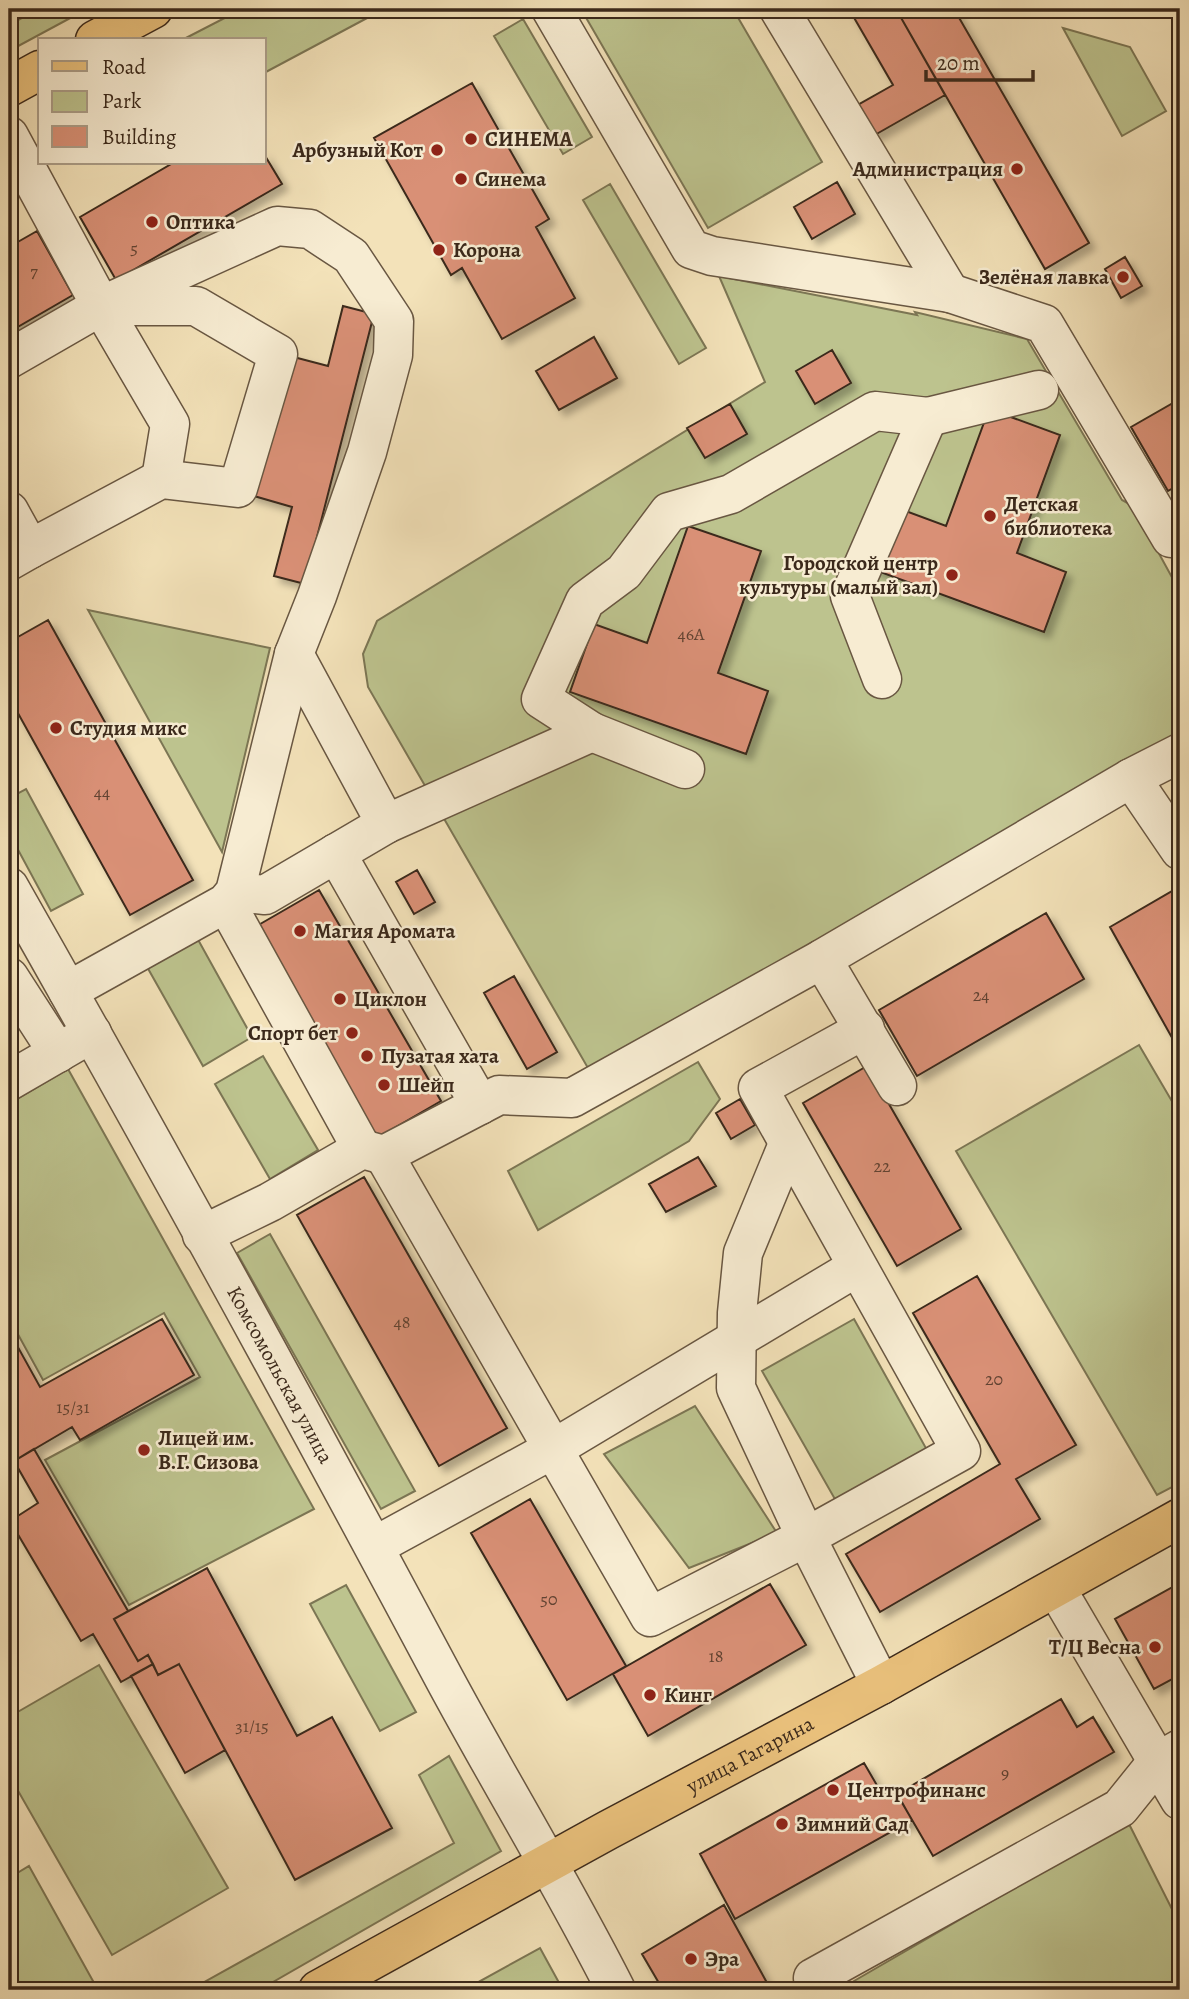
<svg xmlns="http://www.w3.org/2000/svg" width="1189" height="1999" font-family="Alegreya,serif">
  <style>
    .green { fill: #bdc38e; stroke: #7c7654; stroke-width: 2 }
    .building { fill: #d99076; stroke: #3b291b; stroke-width: 2; filter: url(#shadow) }
    .lines { fill: none; stroke-linecap: round; stroke-linejoin: round }
    .minor-casing { stroke: #695742; stroke-width: 41 }
    .major-casing { stroke: #3b291b; stroke-width: 41 }
    .minor { stroke: #f7ecd2; stroke-width: 38 }
    .major { stroke: #eac17c; stroke-width: 38 }
    .poi-dot { fill: #8f2418; stroke: #f7ecd2; stroke-width: 2.5 }
    .labels { text-anchor: middle; dominant-baseline: central; stroke-width: 5; stroke-linejoin: round; paint-order: stroke }
    .number-label { font-size: 18px; fill: #624332 }
    .poi-label { font-size: 21px; font-weight: bold; fill: #3b291b; stroke: #f7ecd2; text-anchor: start }
    .street-label { font-size: 21px; fill: #3b291b; stroke: #f7ecd2 }
  </style>
  <defs>
    <filter id="shadow"><feDropShadow dx="6" dy="6" stdDeviation="3.5" flood-color="#0004"/></filter>
  </defs>
  <rect width="100%" height="100%" fill="#f3e2b9"/>
  <filter id="stains"><feTurbulence type="fractalNoise" baseFrequency=".00286" numOctaves="4"/><feColorMatrix values="0 0 0 0 .2 0 0 0 0 .09 0 0 0 0 .02 0 0 0 .5 -.17"/></filter>
  <radialGradient id="worn" r=".72"><stop offset=".6" stop-color="#630" stop-opacity="0"/><stop offset="1" stop-color="#630" stop-opacity=".3"/></radialGradient>
  <path class="green" d="M38,9H87L9,51V25Z
    M242,9H384L264,73V40H182Z
    M581,9H639L645,17L660,9H733L822,162L708,228Z
    M523,19L592,137L563,154L494,36Z
    M1063,28L1130,47L1166,111L1122,136Z
    M610,184L706,348L679,364L583,200Z
    M719,276L917,315L915,312L1027,339L1122,500L1133,506L1180,592V735L592,1075L368,687L363,654L377,621L765,382Z
    M88,610L270,648L222,852Z
    M26,789L83,894L51,911L9,833V798Z
    M196,936L252,1037L203,1066L146,965Z
    M1139,1045L1180,1115V1483L1157,1495L956,1151Z
    M263,1056L318,1150L270,1179L215,1084Z
    M698,1062L720,1099L689,1141L538,1230L508,1171Z
    M68,1069L314,1509L129,1605L45,1460L200,1377L164,1313L43,1380L9,1318V1104Z
    M270,1234L415,1491L381,1509L237,1253Z
    M854,1319L927,1450L836,1501L762,1371Z
    M695,1406L777,1533L689,1568L604,1454Z
    M346,1585L416,1712L380,1731L310,1604Z
    M99,1665L228,1888L112,1955L9,1775V1717Z
    M449,1756L501,1851L259,1990H190L454,1843L419,1775Z
    M1128,1822L1180,1925V1990H859L854,1981Z
    M29,1866L98,1990H9V1878Z
    M540,1948L563,1990H464Z"/>
  <path class="building" d="M849,9H896L945,95L873,136L856,106L893,85Z
    M896,9H954L1089,243L1045,269Z
    M472,83L549,219L536,227L575,298L502,339L462,268L451,275L374,138Z
    M264,154L282,184L116,280L80,217L173,163H264Z
    M837,182L855,214L812,239L794,207Z
    M37,231L73,295L9,332V247Z
    M1125,257L1142,286L1121,298L1105,269Z
    M343,306L374,314L305,584L274,576L292,507L247,494L286,355L328,366Z
    M594,337L617,378L559,410L536,371Z
    M832,350L851,383L815,404L796,371Z
    M1180,399V484L1168,491L1131,427Z
    M730,404L747,434L705,458L687,428Z
    M989,409L1060,435L1017,553L1066,572L1044,632L872,569L895,507L946,526Z
    M688,526L761,551L718,673L768,691L746,754L570,692L594,624L647,643Z
    M48,620L193,880L130,915L9,697V642Z
    M417,870L435,902L414,914L396,882Z
    M319,890L441,1101L377,1138L255,927Z
    M1174,890L1180,901V1052L1110,927Z
    M1046,913L1084,979L917,1076L879,1010Z
    M514,976L557,1052L527,1069L484,993Z
    M867,1066L961,1229L897,1266L803,1103Z
    M740,1099L755,1125L731,1139L716,1113Z
    M698,1157L716,1186L666,1212L649,1184Z
    M364,1177L507,1428L439,1466L297,1215Z
    M977,1276L1076,1445L1016,1479L1040,1519L880,1612L846,1554L1000,1464L913,1313Z
    M162,1319L194,1375L80,1440L72,1427L9,1464V1331L40,1387Z
    M34,1449L128,1611L114,1619L138,1661L148,1655L153,1664L121,1682L93,1634L81,1641L10,1521L38,1503L14,1461Z
    M530,1499L626,1666L567,1700L471,1533Z
    M207,1568L297,1736L332,1717L392,1828L295,1880L179,1664L158,1675L148,1655L138,1661L114,1619Z
    M1180,1583V1675L1154,1689L1115,1619Z
    M770,1584L806,1645L648,1736L613,1674Z
    M153,1664L158,1675L179,1664L225,1750L185,1773L131,1676Z
    M1061,1699L1077,1727L1093,1717L1114,1752L933,1856L897,1794Z
    M864,1763L882,1794L894,1788L912,1820L735,1919L700,1854Z
    M724,1905L771,1990H663L642,1954Z"/>
  <g class="lines">
    <g class="minor-casing">
      <g id="minor">
        <path d="M551,9L691,249L712,256L950,293L1044,324L1171,538L1180,533"/>
        <path d="M779,9L950,293"/>
        <path d="M9,136L101,306H196L278,354L238,488L161,479L30,549"/>
        <path d="M101,306L170,424L161,479"/>
        <path d="M9,359L101,306L277,226L310,229L351,256L394,321L393,355L367,452L317,596L294,654L235,892L226,903L68,991"/>
        <path d="M928,417L1039,390"/>
        <path d="M9,511L30,549L9,561"/>
        <path d="M592,732L685,769"/>
        <path d="M1131,778L1180,850"/>
        <path d="M386,824L592,732L541,699L585,601L624,572L669,512L731,494L875,411L928,417L850,596L882,679"/>
        <path d="M336,853L480,1105"/>
        <path id="s1" d="M9,887C158,1149 303,1414 445,1680C501,1784 563,1885 616,1990"/>
        <path d="M235,892L265,895L386,824L294,654"/>
        <path d="M226,903L362,1149"/>
        <path d="M822,959L897,1086"/>
        <path d="M9,977L58,1053"/>
        <path d="M9,1081L92,1033"/>
        <path d="M788,1144L743,1253L737,1313L736,1388L806,1537L881,1685"/>
        <path d="M384,1155L553,1449L857,1267"/>
        <path d="M202,1235L270,1202L362,1149L384,1155L499,1095L572,1098L822,959L1131,778L1180,753"/>
        <path d="M375,1546L553,1449L650,1617L806,1537L961,1451L758,1088L865,1029"/>
        <path d="M1056,1588L1180,1800"/>
        <path d="M820,1990L813,1978L1120,1808L1157,1762L1180,1749"/>
      </g>
    </g>
    <g class="major-casing">
      <g id="major">
        <path d="M95,40L153,9"/>
        <path d="M9,87L40,70"/>
        <path id="s2" d="M318,1990L608,1830L881,1685L1180,1518"/>
      </g>
    </g>
    <use href="#minor" class="minor"/>
    <use href="#major" class="major"/>
  </g>
  <g class="poi-dot">
    <circle cx="471" cy="139" r="7"/>
    <circle cx="437" cy="150" r="7"/>
    <circle cx="1017" cy="169" r="7"/>
    <circle cx="461" cy="179" r="7"/>
    <circle cx="152" cy="222" r="7"/>
    <circle cx="439" cy="250" r="7"/>
    <circle cx="1123" cy="277" r="7"/>
    <circle cx="990" cy="516" r="7"/>
    <circle cx="952" cy="575" r="7"/>
    <circle cx="56" cy="728" r="7"/>
    <circle cx="300" cy="931" r="7"/>
    <circle cx="340" cy="999" r="7"/>
    <circle cx="352" cy="1033" r="7"/>
    <circle cx="367" cy="1056" r="7"/>
    <circle cx="384" cy="1085" r="7"/>
    <circle cx="144" cy="1450" r="7"/>
    <circle cx="1155" cy="1647" r="7"/>
    <circle cx="650" cy="1695" r="7"/>
    <circle cx="833" cy="1790" r="7"/>
    <circle cx="782" cy="1824" r="7"/>
    <circle cx="691" cy="1959" r="7"/>
  </g>
  <g class="labels">
    <g class="number-label">
      <text x="134" y="248">5</text>
      <text x="34" y="271">7</text>
      <text x="691" y="634">46А</text>
      <text x="102" y="792">44</text>
      <text x="981" y="995">24</text>
      <text x="882" y="1166">22</text>
      <text x="402" y="1322">48</text>
      <text x="994" y="1379">20</text>
      <text x="73" y="1407">15/31</text>
      <text x="549" y="1599">50</text>
      <text x="716" y="1656">18</text>
      <text x="252" y="1726">31/15</text>
      <text x="1005" y="1773">9</text>
    </g>
    <g class="poi-label">
      <text x="485" y="139">СИНЕМА</text>
      <text x="423" y="150" text-anchor="end">Арбузный Кот</text>
      <text x="1003" y="169" text-anchor="end">Администрация</text>
      <text x="475" y="179">Синема</text>
      <text x="166" y="222">Оптика</text>
      <text x="453" y="250">Корона</text>
      <text x="1109" y="277" text-anchor="end">Зелёная лавка</text>
      <text x="1004" y="504">Детская<tspan x="1004" dy="24">библиотека</tspan></text>
      <text x="938" y="563" text-anchor="end">Городской центр<tspan x="938" dy="24">культуры (малый зал)</tspan></text>
      <text x="70" y="728">Студия микс</text>
      <text x="314" y="931">Магия Аромата</text>
      <text x="354" y="999">Циклон</text>
      <text x="338" y="1033" text-anchor="end">Спорт бет</text>
      <text x="381" y="1056">Пузатая хата</text>
      <text x="398" y="1085">Шейп</text>
      <text x="158" y="1438">Лицей им.<tspan x="158" dy="24">В.Г. Сизова</tspan></text>
      <text x="1141" y="1647" text-anchor="end">Т/Ц Весна</text>
      <text x="664" y="1695">Кинг</text>
      <text x="847" y="1790">Центрофинанс</text>
      <text x="796" y="1824">Зимний Сад</text>
      <text x="705" y="1959">Эра</text>
    </g>
    <g class="street-label">
      <text stroke="none"><textPath href="#s1" startOffset="558">Комсомольская улица</textPath></text>
      <text stroke="none"><textPath href="#s2" startOffset="492">улица Гагарина</textPath></text>
    </g>
  </g>
  <rect width="1189" height="1999" fill="none" stroke="#f3e2b9" stroke-width="35"/>
  <rect x="10" y="10" width="1168" height="1978" fill="none" stroke="#3b291b" stroke-width="3.5"/>
  <rect x="18" y="18" width="1154" height="1964" fill="none" stroke="#3b291b" stroke-width="2"/>
  <rect x="38" y="38" width="228" height="126" fill="#f7ecd2" stroke="#ac9e89" stroke-width="2"/>
  <rect x="52" y="61" width="35" height="10" fill="#eac17c" stroke="#ac9e89" stroke-width="2"/>
  <text x="102" y="74" font-size="21" fill="#3b291b">Road</text>
  <rect x="52" y="91" width="35" height="21" fill="#bdc38e" stroke="#ac9e89" stroke-width="2"/>
  <text x="102" y="108" font-size="21" fill="#3b291b">Park</text>
  <rect x="52" y="126" width="35" height="21" fill="#d99076" stroke="#ac9e89" stroke-width="2"/>
  <text x="102" y="144" font-size="21" fill="#3b291b">Building</text>
  <path d="M926 70v10h107v-10" fill="none" stroke="#3b291b" stroke-width="3.5"/>
  <text x="937" y="70" font-size="21" fill="#3b291b" stroke="#f7ecd2" stroke-width="5" paint-order="stroke">20 m</text>
  <rect width="100%" height="100%" filter="url(#stains)"/>
  <rect width="100%" height="100%" fill="url(#worn)"/>
</svg>
